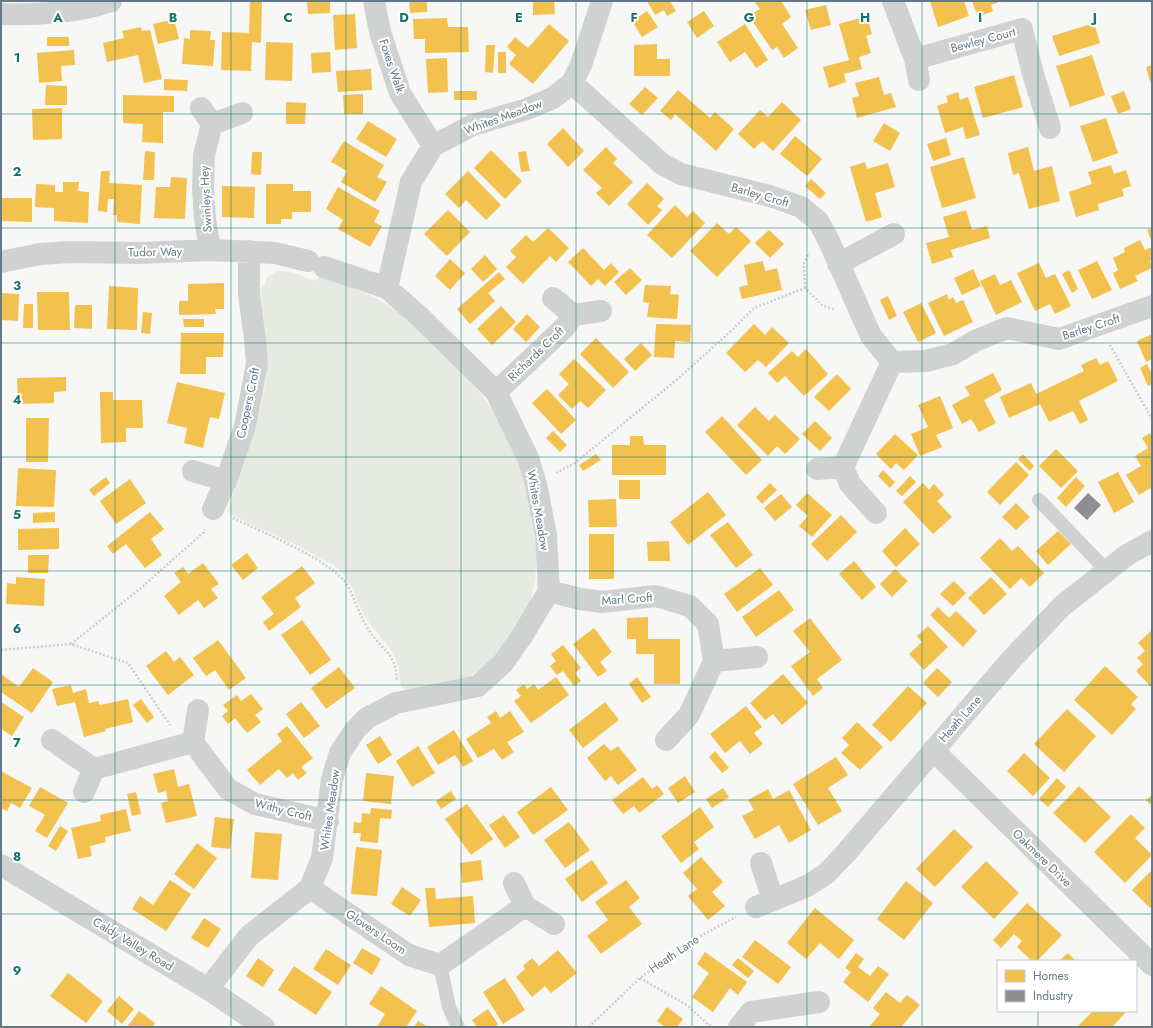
<svg xmlns="http://www.w3.org/2000/svg" width="1153" height="1028" font-family="Jost,sans-serif">
  <style>
    .green { fill: #e6eae3 }
    .homes { fill: #f2c14e }
    .industry { fill: #8d8d92 }
    .lines { fill: none; stroke-linecap: round; stroke-linejoin: round }
    .path { stroke: #cccecf; stroke-width: 2.5; stroke-dasharray: 2 2; stroke-linecap: butt }
    .service { stroke: #d0d2d2; stroke-width: 14 }
    .minor { stroke: #d0d2d2; stroke-width: 22 }
    .tertiary { stroke: #d0d2d2; stroke-width: 22 }
    .grid { fill: none; stroke: #0f766e; stroke-width: 1; stroke-opacity: 0.55 }
    .labels { text-anchor: middle; dominant-baseline: central; stroke-width: 4; stroke-linejoin: round; paint-order: stroke }
    .street-label { font-size: 12px; fill: #647888; stroke: #fff }
    .grid-label { font-size: 13px; text-anchor: middle; font-weight: bold; fill: #0f766e; stroke: #fff; stroke-width: 4; stroke-linejoin: round; paint-order: stroke }
  </style>
  <rect width="100%" height="100%" fill="#f7f7f5"/>
  <path class="green" d="M278,271L291,272L316,281L320,276C343,285 368,292 389,306C424,329 467,374 491,408C523,453 546,541 532,595C527,614 514,632 502,647C495,655 488,665 479,671C458,684 430,685 406,690L401,686C398,651 389,648 369,623C357,606 354,582 337,568C331,563 322,560 316,556C289,540 261,529 233,516L228,510C241,467 260,422 266,378C269,348 263,319 260,289L265,285L267,277Z"/>
  <path class="homes" d="M250,1H262L261,43L252,42L251,71L221,70L222,32L249,33Z
    M307,1H330V13L308,14Z
    M409,1H427V12L410,13Z
    M533,1H554L555,14L533,15Z
    M647,1H670L676,11L667,16L664,10L655,15Z
    M754,1H781L791,17L782,24L798,48L784,58L777,47L772,50L749,16L760,9Z
    M930,1H964L969,16L938,27Z
    M972,1H1002L991,5L993,11L978,17Z
    M826,5L831,25L811,30L805,10Z
    M647,11L658,27L642,37L632,21Z
    M704,11L714,26L697,38L687,22Z
    M355,14L357,48L335,50L333,15Z
    M867,16L872,34L866,36L871,53L859,57L862,69L844,74L846,82L829,88L823,67L849,60L839,24Z
    M447,18L448,27H468L469,52L425,53V39H414L413,19Z
    M174,19L179,39L158,44L153,24Z
    M1094,23L1100,43L1059,56L1052,36Z
    M549,24L569,41L533,84L509,64L516,55L507,47L515,37L528,48Z
    M745,24L768,60L756,68L745,52L730,62L717,42Z
    M141,27L142,31L150,30L162,79L144,83L138,55L107,62L103,43L124,38L122,31Z
    M190,30L211,31L210,40H215L213,66L182,64L184,38L190,39Z
    M47,37H69V46H47Z
    M266,42L293,43L292,81L265,80Z
    M657,44V59H670V76H634V45Z
    M486,45H495L493,73L485,72Z
    M74,50L75,65L61,66L62,81L39,83L37,53Z
    M330,52L331,72L312,73L311,53Z
    M498,52H506V73H498Z
    M1092,55L1105,95L1070,107L1056,66Z
    M447,58L448,92L428,93L426,59Z
    M1152,65V88L1146,67Z
    M371,69L372,90L338,92L336,71Z
    M1014,75L1023,107L983,118L974,87Z
    M879,77L884,95L891,93L896,107L857,118L852,98L859,96L855,83Z
    M164,79L188,80L187,91L164,90Z
    M46,85L67,86V105H45Z
    M645,87L658,98L642,115L629,104Z
    M678,90L710,118L715,112L734,129L716,151L675,114L671,120L660,111Z
    M454,91H477V100H454Z
    M1124,91L1131,109L1118,114L1111,96Z
    M958,92L960,100L968,97L980,135L966,139L963,127L945,133L937,106L948,102L946,96Z
    M363,94V114H344L343,95Z
    M123,95L174,96V112H163V143L142,142L143,124L123,123Z
    M286,102L306,103L305,124H286Z
    M782,102L801,120L773,151L762,141L754,149L738,134L760,110L768,117Z
    M62,108V139L33,140L32,109Z
    M1106,118L1118,153L1093,162L1080,126Z
    M368,121L397,139L386,157L356,139Z
    M884,123L900,133L890,151L873,141Z
    M563,128L584,151L568,167L547,144Z
    M795,136L822,159L807,176L780,154Z
    M946,138L951,155L933,161L927,144Z
    M344,141L384,165L377,177L387,182L375,202L341,182L347,171L331,162Z
    M606,147L617,159L613,163L633,182L609,206L596,193L602,188L583,170Z
    M1028,147L1034,171L1052,166L1060,201L1029,209L1019,173L1013,175L1008,153Z
    M491,150L522,181L505,199L474,168Z
    M145,151L155,152L154,180H143Z
    M526,151L530,171L521,172L518,152Z
    M252,152H262L261,175L251,174Z
    M964,157L976,198L942,208L930,167Z
    M865,162L867,169L888,163L895,187L875,193L882,217L866,222L850,167Z
    M1111,165L1114,174L1126,170L1131,186L1122,189L1124,196L1098,204L1099,210L1076,217L1069,192L1092,184L1088,172Z
    M101,171H110L109,183L142,185L140,224L117,222V215H113L114,199H108L107,212L98,211Z
    M468,171L501,205L486,220L466,200L459,208L445,194Z
    M171,177L187,178L185,219L154,218L156,187H170Z
    M811,179L826,193L820,199L805,186Z
    M63,182H79L78,191L89,192L88,223L54,221V208L35,207L36,184L55,185V192H63Z
    M647,183L664,199L657,206L662,210L648,225L627,204Z
    M266,184H293V191H311V212H292V219H281V224H266Z
    M222,186L255,187L254,218L222,217Z
    M338,187L380,211L374,222L382,226L370,247L338,229L343,220L326,209Z
    M1,198H32V222L1,221Z
    M675,205L687,217L693,211L705,223L672,258L647,235Z
    M448,210L470,232L447,256L424,234Z
    M966,210L972,230L987,226L990,238L951,250L953,257L932,264L926,243L949,237L943,217Z
    M717,223L729,234L736,227L751,241L717,277L690,251Z
    M548,228L569,248L556,262L550,256L523,284L506,267L516,257L510,251L526,235L533,242Z
    M1152,228V242L1147,230Z
    M769,230L784,244L770,258L755,243Z
    M1140,240L1145,250L1152,247V260L1150,261L1152,268L1135,276L1138,281L1120,289L1113,273L1118,270L1113,258L1125,252L1124,248Z
    M583,248L604,270L611,263L619,272L605,286L598,279L591,286L568,262Z
    M485,255L497,269L483,282L471,269Z
    M450,259L465,273L450,290L435,276Z
    M763,261L765,271L777,268L782,290L742,299L739,287L748,285L744,265Z
    M1097,261L1112,290L1092,299L1078,270Z
    M1039,263L1046,278L1055,274L1071,306L1055,314L1050,304L1035,311L1017,273Z
    M630,268L642,280L626,295L614,282Z
    M973,269L981,286L962,295L954,278Z
    M1069,270L1078,289L1072,293L1062,274Z
    M499,272L505,279L488,293L495,301L470,324L457,309Z
    M995,274L1000,285L1011,280L1022,302L996,315L980,281Z
    M224,283V309H215L216,314L179,315V301H188V284Z
    M645,285L671,286L670,294L679,295L677,319L647,317L649,303L643,302Z
    M109,286L138,288L137,330L107,329Z
    M37,292H69L70,330H38Z
    M1,293L19,294L18,321L1,320Z
    M947,294L949,300L953,297L956,303L963,300L973,322L944,336L928,303Z
    M888,296L897,316L889,320L880,300Z
    M921,303L936,333L918,342L903,312Z
    M24,304H33V328H23Z
    M75,305H92V329L74,328Z
    M501,306L516,322L492,345L477,329Z
    M143,312L152,313L150,334L141,333Z
    M527,314L540,327L526,342L513,329Z
    M183,319H204V327H184Z
    M656,324L691,325L690,342L675,341L674,358L654,357Z
    M754,324L765,335L772,327L789,343L766,367L758,360L745,372L726,353Z
    M181,333H224L223,357H206V374H180Z
    M1152,334V359L1146,362L1137,341Z
    M596,338L629,372L613,388L580,354Z
    M641,343L652,355L635,371L624,359Z
    M806,349L828,374L804,396L785,376L777,383L768,373L792,351L798,357Z
    M1096,358L1100,365L1108,361L1118,381L1079,401L1088,420L1080,424L1073,411L1049,422L1040,404L1009,418L1000,397L1031,383L1036,394L1084,371L1081,365Z
    M574,359L606,390L588,408L580,401L572,409L558,395L569,384L559,374Z
    M1147,364L1152,374V384L1148,386L1140,368Z
    M993,373L1002,390L984,400L996,423L979,432L971,419L962,424L952,405L970,395L965,387Z
    M837,374L851,389L829,411L814,397Z
    M66,377V391L54,392V403L18,404L17,378Z
    M177,382L225,393L219,419L210,417L203,448L184,443L187,428L167,423Z
    M547,389L576,420L561,434L532,403Z
    M100,392H113V400H142L143,428H126V442L101,443Z
    M940,396L953,428L936,435L942,447L920,456L911,434L928,427L918,405Z
    M755,407L769,421L775,415L800,439L785,454L777,446L768,456L737,425Z
    M722,416L762,460L746,475L705,432Z
    M26,418H49L48,462H26Z
    M815,421L832,438L820,451L802,434Z
    M553,431L567,445L560,452L546,438Z
    M1150,433L1152,436V487L1139,495L1126,475L1141,466L1135,456L1148,448L1142,438Z
    M895,434L918,455L904,470L896,463L891,469L876,454Z
    M630,436H643L644,445H666V475H612V445H630Z
    M1056,449L1078,471L1061,488L1039,466Z
    M596,454L601,460L583,471L579,465Z
    M1023,454L1034,466L1030,471L1018,459Z
    M1016,462L1029,475L1000,505L987,492Z
    M18,468L56,470L54,507L16,506Z
    M883,470L895,482L890,488L878,476Z
    M1118,472L1134,502L1114,513L1098,482Z
    M910,476L916,482L902,496L896,491Z
    M106,477L110,483L94,496L89,490Z
    M1076,477L1085,486L1066,507L1057,498Z
    M130,479L146,503L116,524L100,501Z
    M619,480H640V499H619Z
    M770,483L777,490L762,504L756,497Z
    M923,483L929,490L934,484L944,495L937,501L952,517L933,534L903,502Z
    M708,492L726,515L688,545L670,522Z
    M807,493L832,515L812,537L799,526L808,516L796,505Z
    M781,494L792,507L775,521L764,508Z
    M616,499L617,527H589L588,500Z
    M1016,503L1030,517L1016,530L1002,517Z
    M55,512V522L33,523V513Z
    M150,512L164,529L151,539L162,555L145,568L126,544L113,554L107,546Z
    M841,515L857,532L827,561L811,544Z
    M728,522L753,555L736,568L710,535Z
    M59,528V549L18,550V529Z
    M905,528L920,544L896,567L882,551Z
    M1058,531L1071,544L1048,565L1036,551Z
    M589,534H614V579H589Z
    M1000,538L1012,551L1018,546L1044,573L1030,587L1021,578L1010,589L980,558Z
    M669,541L670,561H648L647,542Z
    M247,553L258,568L243,580L231,565Z
    M28,555H49L48,573H28Z
    M854,561L876,587L862,600L839,574Z
    M203,563L219,584L211,589L218,598L204,608L198,600L179,615L164,596L181,582L174,573L183,567L188,574Z
    M302,566L315,583L295,598L301,607L269,631L263,622L274,614L261,597Z
    M760,568L773,585L737,612L724,594Z
    M895,569L908,581L892,597L880,584Z
    M16,577L45,579L44,606L6,604L7,583L16,584Z
    M991,577L1007,594L984,615L968,598Z
    M954,581L966,593L953,606L940,594Z
    M779,590L794,610L756,637L742,617Z
    M938,607L949,618L956,611L977,631L963,647L930,615Z
    M648,617V639H680V684H654V654H636V639H627V618Z
    M810,618L842,660L817,679L823,688L813,696L791,666L810,652L793,631Z
    M302,620L331,660L310,675L281,635Z
    M928,626L948,647L924,670L909,654L922,642L917,636Z
    M594,628L612,652L600,662L607,671L598,677L573,644Z
    M1152,630V688L1136,671L1143,664L1137,658L1145,651L1138,643Z
    M218,640L246,678L229,690L215,670L206,676L193,658Z
    M563,645L581,668L575,673L581,681L574,686L563,671L557,675L550,666L556,661L551,654Z
    M166,651L174,662L180,657L194,675L168,695L146,666Z
    M1105,666L1138,697L1131,704L1136,709L1112,735L1074,700Z
    M339,667L355,688L326,709L311,688Z
    M33,668L53,682L32,713L1,692V674L19,687Z
    M937,668L952,682L938,697L923,683Z
    M783,674L808,703L782,725L773,714L765,720L750,703Z
    M556,677L569,695L531,723L514,701L521,696L516,690L524,684L527,689L534,684L538,690Z
    M637,677L651,697L642,703L629,684Z
    M71,685L73,693L86,689L89,703L98,701L100,705L128,699L133,722L105,729L106,731L84,737L75,702L57,706L52,689Z
    M908,686L927,703L891,742L872,725Z
    M251,694L263,709L255,715L261,722L247,733L235,718L228,724L222,716L228,711L223,705L237,695L241,701Z
    M141,699L154,717L147,723L133,705Z
    M1,702L24,717L12,736L1,729Z
    M301,702L320,726L304,738L286,714Z
    M605,702L619,720L583,748L569,730Z
    M746,706L762,727L754,733L763,744L750,754L740,741L725,753L710,734Z
    M1067,709L1096,736L1064,772L1034,744Z
    M496,711L500,718L510,711L524,732L507,742L514,752L502,760L494,749L478,758L466,739L491,723L487,717Z
    M857,722L883,747L860,770L841,753L849,745L842,738Z
    M287,726L313,758L301,767L307,773L298,780L293,773L287,778L279,769L260,785L247,770L282,741L277,734Z
    M454,730L473,761L463,767L455,755L438,765L427,747Z
    M380,736L392,755L378,764L366,745Z
    M604,744L611,751L618,746L637,770L618,785L611,776L605,781L587,758Z
    M418,746L435,773L412,787L396,761Z
    M715,751L729,768L722,773L709,757Z
    M1024,753L1050,778L1033,796L1007,771Z
    M836,757L848,775L828,788L842,811L818,825L793,784Z
    M174,769L178,787L189,784L197,816L166,823L161,803L168,801L166,791L158,793L153,774Z
    M1,771L32,788L20,808L11,803L7,811L1,808Z
    M366,773L394,776L391,804L363,801Z
    M685,776L695,792L678,803L668,788Z
    M643,777L652,789L657,785L664,794L639,813L634,806L623,814L612,800Z
    M1057,778L1066,787L1048,807L1039,799Z
    M1079,786L1111,817L1085,843L1053,813Z
    M40,787L68,803L47,838L35,831L45,815L29,806Z
    M551,787L568,810L533,835L517,812Z
    M723,788L729,797L712,808L706,799Z
    M768,789L773,799L789,790L811,830L789,843L779,825L755,839L742,816L754,810L748,800Z
    M451,791L456,799L441,809L436,801Z
    M136,792L141,814L132,816L127,794Z
    M1152,795V806L1146,800Z
    M467,804L493,839L471,855L445,819Z
    M700,807L714,827L694,842L699,849L681,863L661,836Z
    M371,808L392,810L391,819L380,818L378,843L360,841L361,833H353L354,822L361,823L362,813L370,814Z
    M126,809L131,831L105,837L106,842L90,846L92,856L78,859L71,828L101,821L100,815Z
    M1131,814L1145,828L1135,838L1152,855L1125,883L1094,852Z
    M504,815L520,837L505,848L489,825Z
    M215,817L234,819L230,849L211,847Z
    M569,822L590,850L565,868L544,840Z
    M60,826L68,831L56,851L48,846Z
    M954,829L973,847L935,887L916,869Z
    M255,832L282,834L278,880L251,878Z
    M197,843L217,858L194,889L174,874Z
    M356,847L382,850L377,896L351,894Z
    M701,857L723,882L712,892L725,906L708,920L688,896L697,889L683,873Z
    M481,860L483,880L462,883L460,863Z
    M592,860L608,883L582,902L565,879Z
    M986,861L1019,893L994,919L961,887Z
    M1152,870V906L1150,908L1132,890Z
    M170,880L191,894L166,931L132,909L140,896L153,905Z
    M626,880L640,898L629,907L642,924L601,954L587,936L608,920L595,902Z
    M906,881L933,903L904,940L877,919Z
    M402,887L421,900L410,916L391,904Z
    M425,888H435L436,899L473,896L475,923L429,927Z
    M1027,903L1062,935L1037,961H1032L1017,947L1022,941L1014,934L1001,948L993,940Z
    M815,908L854,940L839,959L820,943L806,959L787,943Z
    M204,918L221,929L208,948L191,938Z
    M755,940L791,967L778,984L742,957Z
    M362,948L381,959L372,975L353,963Z
    M326,949L351,965L338,985L313,969Z
    M558,950L577,973L551,993L545,986L532,997L516,977L525,969L523,966L532,958L539,966Z
    M705,952L747,982L738,995L730,988L713,1012L692,997L709,973L697,964Z
    M856,953L864,959L858,967L870,976L878,966L889,974L868,1002L843,982L851,972L845,968Z
    M1068,953L1076,961H1059Z
    M258,958L274,970L263,987L246,976Z
    M738,958L754,971L748,978L732,965Z
    M294,966L332,992L316,1015L278,990Z
    M68,973L103,1001L86,1023L50,996Z
    M505,978L525,1010L503,1024L483,992Z
    M381,986L417,1011L406,1027H377L385,1014L369,1004Z
    M886,992L900,1003L907,995L920,1005L901,1027H869L880,1014L873,1008Z
    M119,996L134,1009L122,1024L107,1011Z
    M667,1007L683,1019L677,1027H665L657,1021Z
    M488,1009L498,1024L495,1027H477L472,1020Z
    M139,1011L155,1023L152,1027H127Z
    M1093,1011H1127L1112,1027H1077Z
    M418,1021L428,1027H414Z"/>
  <path class="industry" d="M1088,493L1101,505L1087,520L1074,508Z"/>
  <g class="lines">
    <path class="path" d="M805,288L804,263L809,253
      M1110,345L1152,419
      M556,473L575,463L680,377L730,332L754,308L805,288L823,306L834,309
      M233,518C260,531 333,561 347,585C356,600 360,618 370,632C384,652 395,652 397,680
      M71,644L142,587L204,532L205,529
      M1,650L71,644L128,663L170,725
      M640,978L688,1006L711,1027
      M589,1027L640,978L684,945L736,917"/>
    <path class="service" d="M1039,500L1107,571
      M440,965L449,1007L458,1027"/>
    <path class="minor" d="M374,1L380,32L400,93L433,146
      M893,1L915,59L1022,29L1033,74L1050,128
      M1,14C39,15 75,13 111,1
      M915,59L919,80
      M572,83L662,164L681,174L770,196L801,207L818,221L828,239L871,336L892,362L843,467L850,484L876,513
      M201,108L212,124
      M210,250L205,219L203,188L204,155L212,124L242,113
      M1,262L40,254L70,252L139,253L210,250L275,253L308,261
      M838,264L894,234
      M324,267L387,288
      M553,298L573,315
      M892,362L926,361L953,354L975,341L1007,328L1059,339L1152,306
      M496,392L565,327L573,315L601,311
      M817,469L843,467
      M193,471L226,481
      M213,509L226,481L245,426L257,364L255,339L249,295V251
      M549,591L580,599L602,602L656,596L690,606L708,624L714,661L689,715L666,740
      M714,661L757,657
      M52,740L94,769
      M193,742L198,710
      M933,750L1152,965
      M84,792L94,769L193,742L228,789L255,804L328,821
      M761,863L773,900
      M514,883L525,906
      M310,888L409,955L440,965L525,906L554,924
      M756,907L807,886L826,874L845,854L1010,661L1062,606L1127,555L1152,541
      M208,989L249,936L310,888L322,858L332,779L340,753L355,730L367,718L396,703L478,686L503,663L522,636L549,591L546,535L536,484L528,458L496,392L420,317L387,288L411,182L433,146L473,125L527,109L553,98L572,83L581,65L602,1
      M739,1027L751,1012L819,1002"/>
    <path class="tertiary" d="M1,865L208,989L264,1027"/>
  </g>
  <path class="grid" d="M115,1V1027M231,1V1027M346,1V1027M461,1V1027M576,1V1027M692,1V1027M807,1V1027M922,1V1027M1038,1V961M1,114H1152M1,228H1152M1,343H1152M1,457H1152M1,571H1152M1,685H1152M1,800H1152M1,914H1152M1038,1011V1027"/>
  <g class="labels">
    <g class="street-label">
      <text transform="translate(983 40) rotate(-15)">Bewley Court</text>
      <text transform="translate(392 66) rotate(71)">Foxes Walk</text>
      <text transform="translate(503 117) rotate(-20)">Whites Meadow</text>
      <text transform="translate(760 195) rotate(16)">Barley Croft</text>
      <text transform="translate(206 199) rotate(-93)">Swinleys Hey</text>
      <text transform="translate(155 252) rotate(-1)">Tudor Way</text>
      <text transform="translate(1091 327) rotate(-18)">Barley Croft</text>
      <text transform="translate(536 354) rotate(-44)">Richards Croft</text>
      <text transform="translate(248 403) rotate(-78)">Coopers Croft</text>
      <text transform="translate(538 510) rotate(80)">Whites Meadow</text>
      <text transform="translate(627 599) rotate(-4)">Marl Croft</text>
      <text transform="translate(960 719) rotate(-49)">Heath Lane</text>
      <text transform="translate(283 810) rotate(14)">Withy Croft</text>
      <text transform="translate(330 810) rotate(-82)">Whites Meadow</text>
      <text transform="translate(1042 858) rotate(44)">Oakmere Drive</text>
      <text transform="translate(376 932) rotate(34)">Glovers Loom</text>
      <text transform="translate(133 944) rotate(31)">Caldy Valley Road</text>
      <text transform="translate(674 954) rotate(-34)">Heath Lane</text>
    </g>
  </g>
  <g class="grid-label">
    <text x="58" y="22">A</text>
    <text x="173" y="22">B</text>
    <text x="288" y="22">C</text>
    <text x="404" y="22">D</text>
    <text x="519" y="22">E</text>
    <text x="634" y="22">F</text>
    <text x="749" y="22">G</text>
    <text x="865" y="22">H</text>
    <text x="980" y="22">I</text>
    <text x="1095" y="22">J</text>
    <text x="17" y="62">1</text>
    <text x="17" y="176">2</text>
    <text x="17" y="290">3</text>
    <text x="17" y="404">4</text>
    <text x="17" y="519">5</text>
    <text x="17" y="633">6</text>
    <text x="17" y="747">7</text>
    <text x="17" y="861">8</text>
    <text x="17" y="975">9</text>
  </g>
  <rect width="1153" height="1028" fill="none" stroke="#647888" stroke-width="4"/>
  <rect x="997" y="960" width="140" height="52" fill="#ffffff" stroke="#c1c9cf"/>
  <rect x="1005" y="970" width="20" height="12" fill="#f2c14e" stroke="#c1c9cf"/>
  <text x="1033" y="980" font-size="12" fill="#647888">Homes</text>
  <rect x="1005" y="990" width="20" height="12" fill="#8d8d92" stroke="#c1c9cf"/>
  <text x="1033" y="1000" font-size="12" fill="#647888">Industry</text>
</svg>
